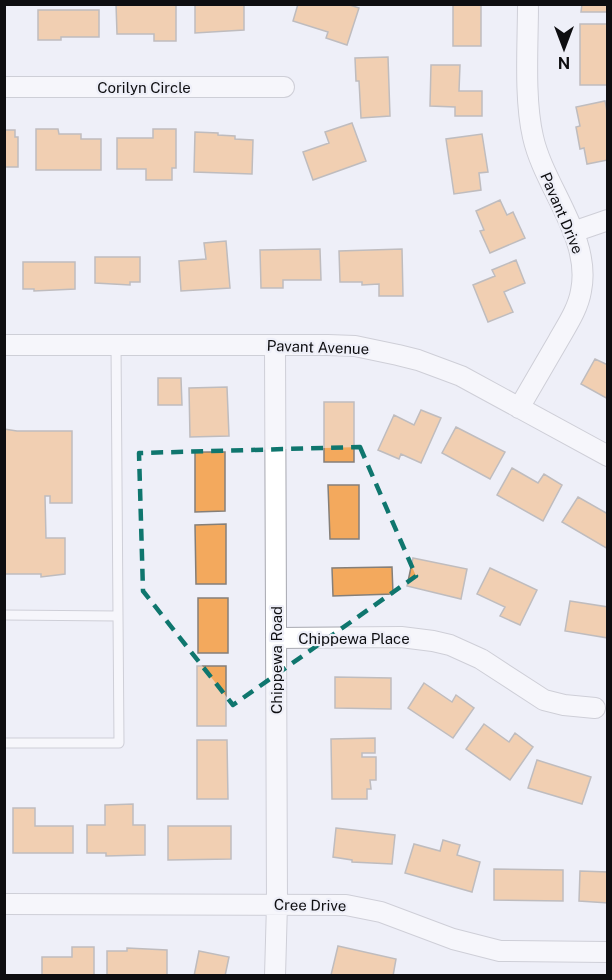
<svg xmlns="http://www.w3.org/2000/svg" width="612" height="980" font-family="'Public Sans',sans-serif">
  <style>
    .building { fill: #f3a95d; stroke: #857f79; stroke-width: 1.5 }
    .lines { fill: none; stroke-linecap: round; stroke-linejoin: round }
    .lane-casing { stroke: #a7a8b0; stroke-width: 11 }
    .street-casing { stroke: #a7a8b0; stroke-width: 22 }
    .lane { stroke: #fff; stroke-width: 9 }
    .street { stroke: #fff; stroke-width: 20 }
    .marked { fill: none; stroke: #0f766e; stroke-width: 4.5; stroke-dasharray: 12 8; stroke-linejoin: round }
    .labels { text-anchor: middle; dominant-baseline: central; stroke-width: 4.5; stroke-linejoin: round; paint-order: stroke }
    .street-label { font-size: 15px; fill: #0e0e11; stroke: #eeeff8 }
  </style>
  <rect width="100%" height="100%" fill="#eeeff8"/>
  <path class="building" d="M116,4H176V41H154V34H117Z
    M195,4H244V30L195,33Z
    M298,4H347L359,8L347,45L326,38L328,32L293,21Z
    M453,4H481V46H453Z
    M582,4H608V12H581Z
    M38,10H99V37H61V40H38Z
    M580,24H608V85H580Z
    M388,57L390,116L361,118L359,81H356L355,58Z
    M431,65H460L459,91H482V116H455V107L430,106Z
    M605,101L608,116V160L587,164L584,148L580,149L576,127L580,126L576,107Z
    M352,123L366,161L313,180L303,152L329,143L325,132Z
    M36,129H58L59,134H81V139H101V170H36Z
    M153,129H176V168H172V180H146V169H117V138H153Z
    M4,130H15V137H18V167H4Z
    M195,132L218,133V135L235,136V139L253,140L252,174L194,172Z
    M482,134L488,172L479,173L481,190L454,194L446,139Z
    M500,200L507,215L513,212L525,238L490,253L480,231L484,230L476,211Z
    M226,241L230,288L181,291L179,261L206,259L204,243Z
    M320,249L321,280H283V288H261L260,250Z
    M402,249L403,296H379V284L362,285V282H340L339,251Z
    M95,257H140V282H130V285L95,283Z
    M516,260L525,283L504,292L513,312L488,322L473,285L495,276L492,270Z
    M23,262H75V289L34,291V289H23Z
    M595,359L608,365V399L581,384Z
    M158,378H181L182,405H158Z
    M227,387L229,436L190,437L189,388Z
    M324,402H354V462H324Z
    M421,410L441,418L421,463L401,454L399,459L378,450L394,415L414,425Z
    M456,427L505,452L490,479L442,453Z
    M4,429L17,431H72V503H50V496H45L46,538H65V574L41,577V574H4Z
    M195,452H225V511L195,512Z
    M512,468L538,483L544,474L562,485L543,521L497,495Z
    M328,485H359V539H330Z
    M578,497L608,514V549L562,522Z
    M226,524V584H196L195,525Z
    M413,558L467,569L461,599L407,586Z
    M392,567L393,594L333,596L332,568Z
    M490,568L537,590L520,625L500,616L505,607L477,594Z
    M198,598H228V653H198Z
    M570,601L608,607V638L565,631Z
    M197,666H226V726H197Z
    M335,677L391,678V709L335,708Z
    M424,683L452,702L456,695L474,708L453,738L408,708Z
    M484,724L509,742L515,733L533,747L510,780L466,749Z
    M375,738V753H362V757H376V780H370L371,789H367V799H332L331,739Z
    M197,740H227L228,799H197Z
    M537,760L591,777L582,804L528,788Z
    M133,804V825H145V855L106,856V853H87V825H105V805Z
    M13,808H35V826H73V853H13Z
    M168,826H231V859L168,860Z
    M336,828L395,835L392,864L352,862V860L333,857Z
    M443,840L460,845L457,855L480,862L472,892L405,873L414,844L440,851Z
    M494,869L563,870V901L494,900Z
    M580,871L608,872V903L579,901Z
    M338,946L396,959L393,976L331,975Z
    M72,947H94V976H42V957H72Z
    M127,948L167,950V976H107V951H127Z
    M199,951L229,957L225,976H194Z"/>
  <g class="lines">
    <g class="lane-casing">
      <path id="lane" d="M4,615L118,616L116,345
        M4,743H119L118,616"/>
    </g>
    <g class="street-casing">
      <path id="street" d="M4,87H284
        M573,232L608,220
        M4,345H328L355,346L398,355L418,360L461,376L608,456
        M275,345L277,904L275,976
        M519,408C532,386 545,363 558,341C567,325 578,309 581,291C592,238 544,187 533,137C524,98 528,45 528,4
        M276,638L401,637L433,641L450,645L481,659L544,700L564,705L595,708
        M4,904L346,905L381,912L453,939L500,951L608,952"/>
    </g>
    <use href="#lane" class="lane"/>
    <use href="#street" class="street"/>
  </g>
  <path d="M0 0H612V980H0ZM360,447L416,576L233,705L143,591L139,453Z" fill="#eeeff8" fill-opacity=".55" fill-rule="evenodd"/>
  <path class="marked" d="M360,447L416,576L233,705L143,591L139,453Z"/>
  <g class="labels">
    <g class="street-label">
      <text x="144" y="87">Corilyn Circle</text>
      <text transform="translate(562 213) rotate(67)">Pavant Drive</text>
      <text transform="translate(318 347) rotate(2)">Pavant Avenue</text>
      <text x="354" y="638">Chippewa Place</text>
      <text transform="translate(276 660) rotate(-90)">Chippewa Road</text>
      <text transform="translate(310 905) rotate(1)">Cree Drive</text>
    </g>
  </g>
  <rect width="612" height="980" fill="none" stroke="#0e0e11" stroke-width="12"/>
  <g transform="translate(564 48) rotate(180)" stroke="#eeeff8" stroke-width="4.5" paint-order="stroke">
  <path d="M0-4.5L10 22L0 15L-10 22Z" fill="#0e0e11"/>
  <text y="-9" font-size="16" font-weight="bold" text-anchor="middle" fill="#0e0e11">N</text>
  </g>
</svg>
